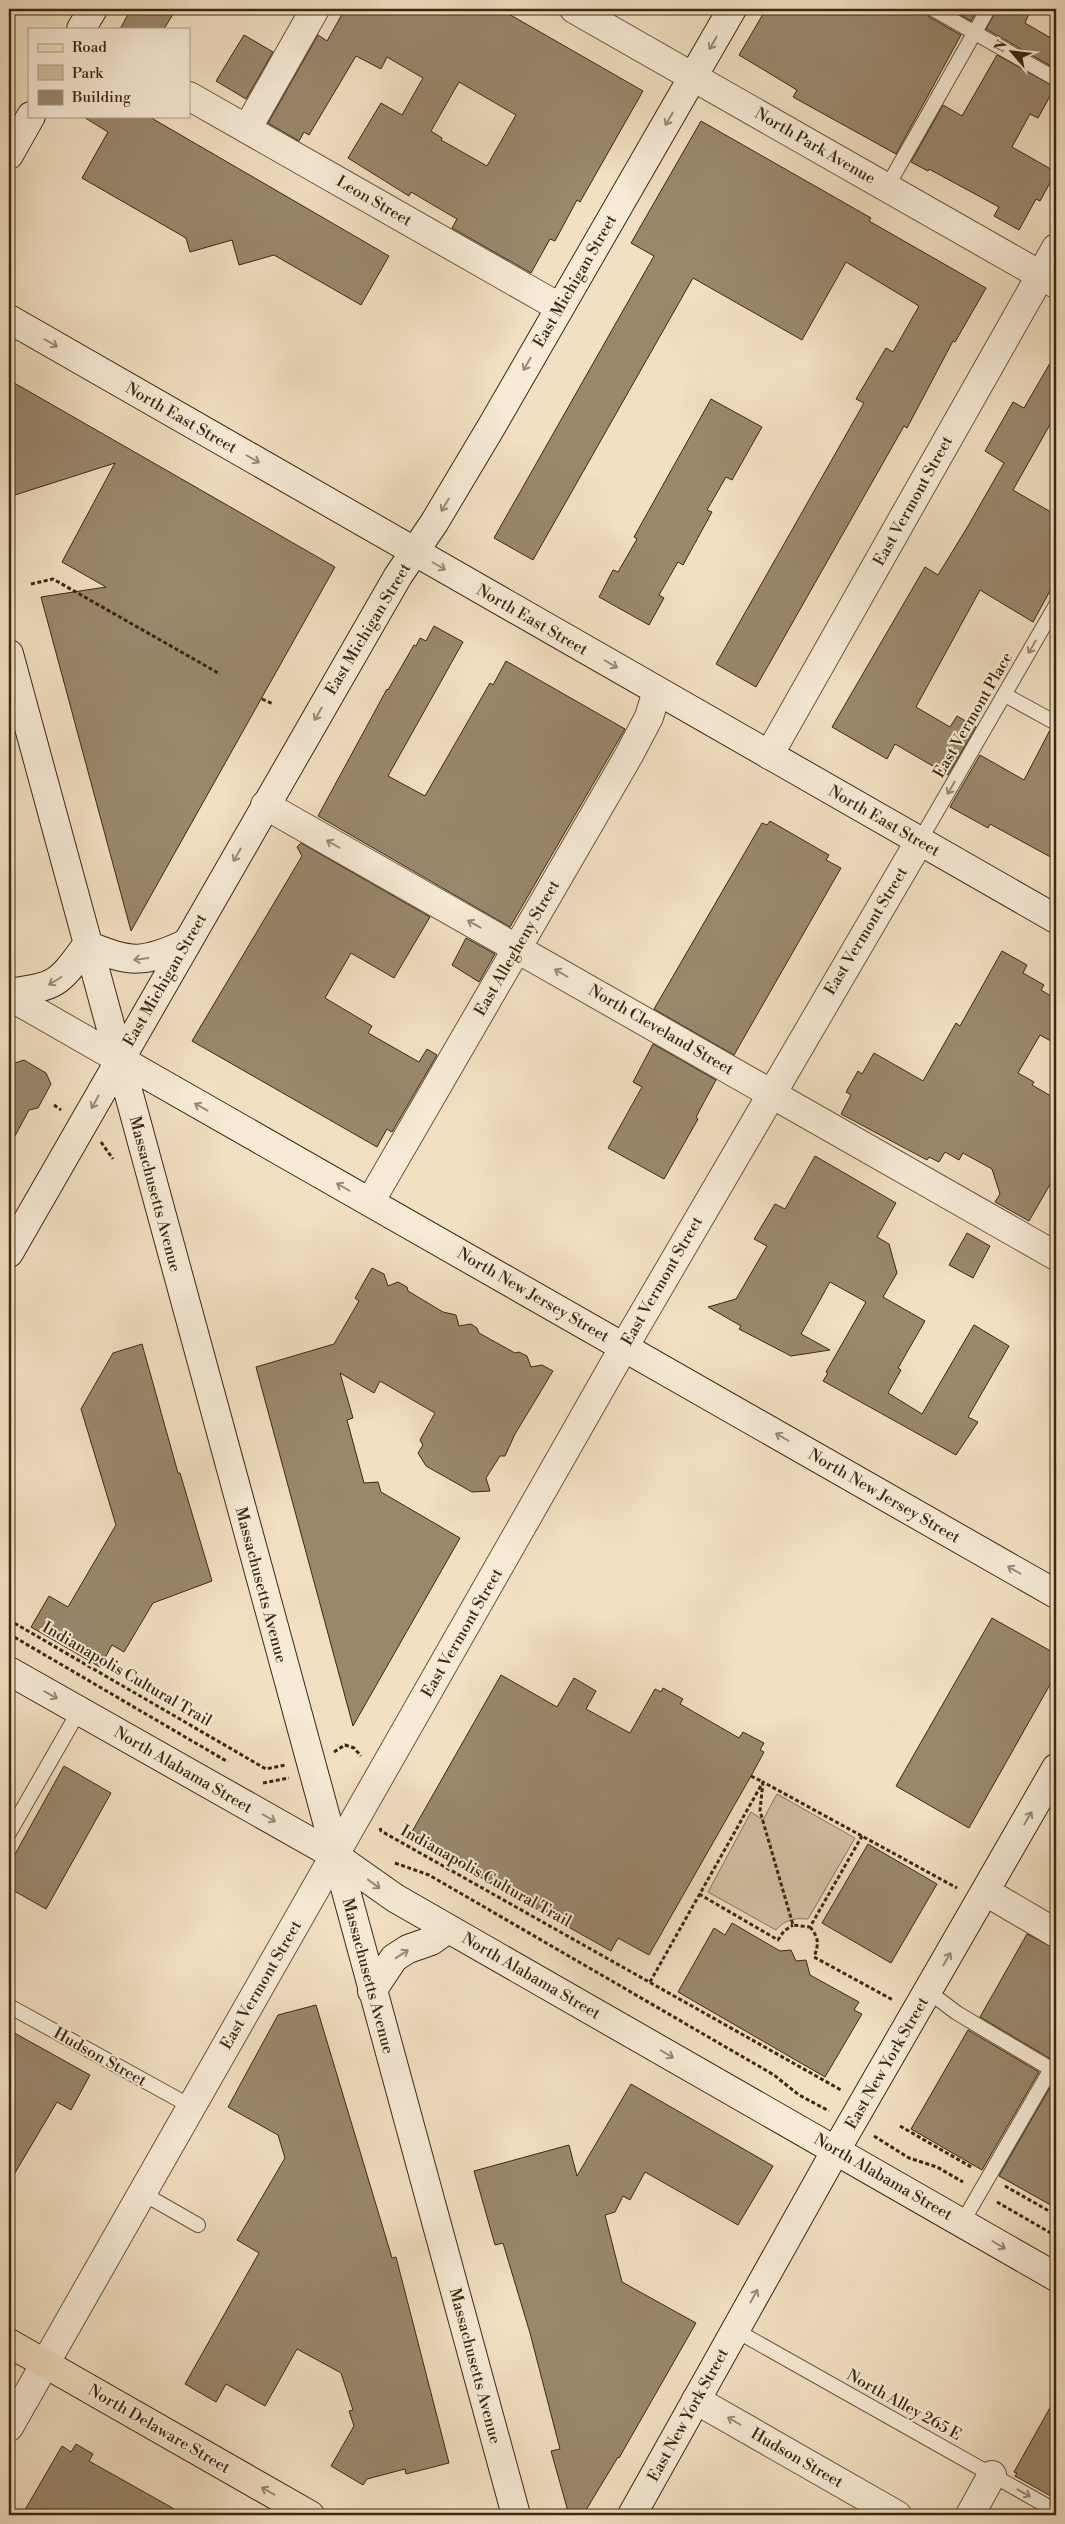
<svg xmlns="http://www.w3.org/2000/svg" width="1065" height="2524" font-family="'Libre Bodoni',serif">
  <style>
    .green { fill: #d3c1a4; stroke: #87745a }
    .building { fill: #9a886d; stroke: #3b2810; fill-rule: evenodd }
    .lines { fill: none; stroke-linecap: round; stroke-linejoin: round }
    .lane-casing { stroke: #69563c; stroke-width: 16 }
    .street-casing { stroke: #69563c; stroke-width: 30 }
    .secondary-casing { stroke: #3b2810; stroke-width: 30 }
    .primary-casing { stroke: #3b2810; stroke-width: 30 }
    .path { stroke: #3b2810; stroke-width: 3; stroke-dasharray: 4 2.5; stroke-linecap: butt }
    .lane { stroke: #f7ebd7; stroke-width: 14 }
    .street { stroke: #f7ebd7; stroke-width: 28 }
    .secondary { stroke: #f7ebd7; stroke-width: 28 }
    .primary { stroke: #f2e0c2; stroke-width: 28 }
    .oneway { stroke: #998a74 }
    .oneway2 { stroke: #968469 }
    .labels { text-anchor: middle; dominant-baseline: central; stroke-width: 4; stroke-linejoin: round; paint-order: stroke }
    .street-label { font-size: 16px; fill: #3b2810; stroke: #f7ebd7 }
  </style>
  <rect width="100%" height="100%" fill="#f2e0c2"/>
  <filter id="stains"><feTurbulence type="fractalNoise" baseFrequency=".004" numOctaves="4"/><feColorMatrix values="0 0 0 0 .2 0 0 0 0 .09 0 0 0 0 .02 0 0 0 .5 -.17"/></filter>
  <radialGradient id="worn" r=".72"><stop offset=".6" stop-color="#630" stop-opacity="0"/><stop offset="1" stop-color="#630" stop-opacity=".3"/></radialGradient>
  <path class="green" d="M777,1794L855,1838L808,1919C795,1918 785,1919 776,1930L708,1892L751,1812L763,1820Z"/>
  <path class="building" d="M131,9H176L164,29H120Z
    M345,9H500L643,91L580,202L577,200L555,241L550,239L531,273L452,228L457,219L411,192L409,196L348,158L381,103L402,115L423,78L387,57L381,69L356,56L309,135L304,132L299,141L268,123L318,35L327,41ZM459,82L516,115L487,166L441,140L442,138L431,131Z
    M766,9H924L929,17L961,35L896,154L793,97L797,90L739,55Z
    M950,9H978L971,21Z
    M997,9H1031L1025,23L1056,41V69L986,29Z
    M244,35L273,52L246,99L216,81Z
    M997,55L1055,87L1038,118L1030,114L1012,147L1056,172L1040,201L1036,199L1019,230L994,216L999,207L929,169L928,171L911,162L943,105L962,116Z
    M82,116H148L389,256L361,305L274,255L239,265L232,240L190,252L186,238L82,178L108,132Z
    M701,121L871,218L869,221L986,288L955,342L953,341L907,428L904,426L756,687L716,664L864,403L856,399L886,348L893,352L919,306L846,262L802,340L693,278L533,560L494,538L654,256L631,243Z
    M1056,353V414L1013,490L1056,515V580L1033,622L980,590L916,707L950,727L957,716L976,727L948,775L895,744L887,759L832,727L925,567L938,575L968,526L1004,463L985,451L1013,402L1024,408Z
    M9,380L335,567L131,931L41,597L106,587L62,562L115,463L15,495L9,473Z
    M711,399L762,427L732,480L726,477L707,510L712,512L683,565L678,562L659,595L664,598L649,625L599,597L613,570L618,572L637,539L634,537Z
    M434,626L463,642L388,776L425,796L490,683L493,685L506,661L625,729L510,927L318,816L387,689L388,690L414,645L416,646L420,638L426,641Z
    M1050,730L1056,732V860L990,824L988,828L950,807L980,755L1024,780Z
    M770,821L829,855L826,860L841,868L734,1055L654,1009L762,823L767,825Z
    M301,843L430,917L394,978L351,953L325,998L372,1026L368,1033L419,1062L427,1049L437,1055L392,1132L387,1129L377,1147L192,1041L302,856L297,847Z
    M466,938L495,954L479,982L452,965Z
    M1002,951L1027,965L1023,973L1044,985L1041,990L1056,999V1044L1040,1035L1018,1073L1034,1082L1032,1085L1056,1099V1174L1029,1221L995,1202L1000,1194L992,1169L963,1153L959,1160L945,1152L939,1162L929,1157L927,1160L841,1114L851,1095L846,1092L858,1071L862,1074L874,1053L923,1081L956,1023L960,1026Z
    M653,1044L716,1080L696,1117L698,1119L664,1179L608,1148L642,1087L633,1082Z
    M24,1060L46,1073L51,1084L38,1108L29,1110L9,1147V1065Z
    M815,1156L896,1203L877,1237L889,1244L897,1273L883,1297L925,1321L898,1368L901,1370L888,1393L922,1414L974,1325L1009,1346L968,1417L978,1422L956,1455L823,1381L828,1373L826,1372L866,1302L830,1282L801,1334L830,1350L791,1356L739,1329L741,1326L708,1307L736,1299L767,1246L754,1239L775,1204L785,1209Z
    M967,1233L990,1246L973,1278L949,1265Z
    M372,1268L384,1274L388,1286L398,1282L407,1287L408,1291L443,1312L456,1315L459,1326L471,1324L477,1328L479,1333L515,1353L519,1352L527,1356L531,1367L542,1365L553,1371L515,1434L505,1456H500L486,1478L490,1491L472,1492L426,1466L418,1453L423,1445L420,1440L435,1413L380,1381L374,1393L340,1373L353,1418L347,1420L364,1483L378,1482L381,1492L460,1538L353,1726L256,1367L334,1344L359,1301L355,1298Z
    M142,1344L178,1473H180L212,1581L153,1603L124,1652L112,1645L100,1667L31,1627L49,1596L68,1607L116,1525L81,1409L113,1353Z
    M992,1618L1056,1654V1674L969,1828L896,1786Z
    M501,1675L557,1707L574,1678L596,1691L586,1709L630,1733L655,1689L661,1692L663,1688L683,1699L680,1704L739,1738L743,1732L764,1743L760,1750L764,1752L751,1776L649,1955L618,1938L611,1951L409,1837Z
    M64,1766L111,1793L46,1909L9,1888V1865Z
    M868,1844L937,1884L891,1963L822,1923Z
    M732,1923L780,1951L791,1950L796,1961L806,1960L810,1975L859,2002L854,2010L862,2014L825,2077L678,1992L714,1928L725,1935Z
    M1027,1934L1056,1949V2062L980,2017Z
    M316,2005L392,2258L396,2257L449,2463L406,2474L405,2469L367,2479L363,2485L331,2466L354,2426L349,2411L353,2410L341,2373L297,2349L265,2406L226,2384L216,2402L185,2384L259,2253L237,2240L285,2158L278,2135L228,2107L278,2015Z
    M9,2030L90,2075L71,2110L57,2102L9,2183Z
    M968,2030L1039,2072L982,2170L911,2129Z
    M1056,2077V2208L999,2176Z
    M631,2084L773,2166L738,2225L645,2172L630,2200L623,2196L615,2212L605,2215L622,2282L696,2323L619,2458L618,2457L583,2515H569L551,2451L560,2449L530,2333L503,2243L495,2245L474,2171L569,2145L577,2176Z
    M1056,2397V2499L1015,2476L1017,2473L1014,2472Z
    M76,2444L93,2454L89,2461L185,2515H22L62,2446L71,2452Z"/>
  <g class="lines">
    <g class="lane-casing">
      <path id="lane" d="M933,9L1056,79
        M887,187L988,9
        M1005,695L1056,723
        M919,842L1056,605
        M9,1833L79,1711
        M929,1992L957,2013L1051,2069L962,2223
        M9,2006L192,2107
        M142,2193L198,2225
        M735,2330L1056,2511"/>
    </g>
    <g class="street-casing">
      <path id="street" d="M574,9L1056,284
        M189,96L559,307
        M247,129L315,9
        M769,755L1056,248
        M265,805L1056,1256
        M9,996L119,1059
        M370,1202L629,755L649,717L657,691
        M986,1892L1056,1933
        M696,2400L897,2515
        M9,2427L624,1347L919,842
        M970,2515L992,2475"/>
    </g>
    <g class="secondary-casing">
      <path id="secondary" d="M81,29L93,9
        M9,155L31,116
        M9,319L1056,919
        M9,654L516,2515
        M87,945C131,963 143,964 187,943
        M9,993C58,986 58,984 87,945
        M119,1059L1056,1594
        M9,1253L398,576L434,523L493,424L732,9
        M9,1671L334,1855L395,1898L1056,2277
        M372,1991L394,1958L408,1949L431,1941L448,1929
        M632,2515L836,2150L1056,1768"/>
    </g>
    <g class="primary-casing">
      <path id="primary" d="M9,2343L310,2515"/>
    </g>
    <path class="path" d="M31,584L53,579L220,674
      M262,699L273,704
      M54,1105L61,1110
      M101,1142L113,1159
      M9,1620L266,1769L285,1765
      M9,1634L228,1762
      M334,1752L345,1745L354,1748L361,1756
      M751,1776L763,1782L760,1811L793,1925L810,1927L862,1836
      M263,1783L289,1778
      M380,1828L381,1831L841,2090
      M395,1863L429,1875L774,2075L799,2095L829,2111
      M699,1894L778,1940L784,1931L793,1925
      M810,1927C819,1938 819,1944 814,1957L893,2000
      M650,1982L763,1782L957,1888
      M900,2126L973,2168
      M874,2136L909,2158L937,2167L963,2182
      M1005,2186L1056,2215
      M997,2202L1056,2236"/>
    <use href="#lane" class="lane"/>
    <use href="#street" class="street"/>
    <use href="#secondary" class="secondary"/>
    <use href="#primary" class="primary"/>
  </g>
  <defs><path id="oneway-shaft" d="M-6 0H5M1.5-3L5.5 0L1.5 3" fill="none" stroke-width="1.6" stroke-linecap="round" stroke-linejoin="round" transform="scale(1.25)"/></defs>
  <g class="oneway">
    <use href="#oneway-shaft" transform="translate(713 43) rotate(120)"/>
    <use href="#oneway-shaft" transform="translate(669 119) rotate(120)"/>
    <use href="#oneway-shaft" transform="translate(51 343) rotate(30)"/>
    <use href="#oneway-shaft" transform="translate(527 364) rotate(120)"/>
    <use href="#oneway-shaft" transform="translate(253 459) rotate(30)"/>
    <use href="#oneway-shaft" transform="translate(445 505) rotate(121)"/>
    <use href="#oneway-shaft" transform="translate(439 566) rotate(30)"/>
    <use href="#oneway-shaft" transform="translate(1032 647) rotate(120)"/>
    <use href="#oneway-shaft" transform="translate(611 664) rotate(30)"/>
    <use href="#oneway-shaft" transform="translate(318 714) rotate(120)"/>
    <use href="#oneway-shaft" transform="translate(951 788) rotate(120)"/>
    <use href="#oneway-shaft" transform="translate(333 844) rotate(-150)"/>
    <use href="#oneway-shaft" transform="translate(237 855) rotate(120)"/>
    <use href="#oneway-shaft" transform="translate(474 924) rotate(-151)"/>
    <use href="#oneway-shaft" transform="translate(141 959) rotate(172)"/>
    <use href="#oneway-shaft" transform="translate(561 973) rotate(-150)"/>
    <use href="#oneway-shaft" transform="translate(55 981) rotate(148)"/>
    <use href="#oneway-shaft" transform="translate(95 1102) rotate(119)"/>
    <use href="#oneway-shaft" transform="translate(201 1107) rotate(-151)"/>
    <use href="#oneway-shaft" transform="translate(343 1187) rotate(-150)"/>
    <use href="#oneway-shaft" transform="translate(782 1437) rotate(-150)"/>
    <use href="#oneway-shaft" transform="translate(1014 1570) rotate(-150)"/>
    <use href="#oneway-shaft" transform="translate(51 1695) rotate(29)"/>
    <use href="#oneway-shaft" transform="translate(269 1818) rotate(30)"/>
    <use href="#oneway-shaft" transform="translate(1028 1818) rotate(-60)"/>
    <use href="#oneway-shaft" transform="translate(374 1884) rotate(36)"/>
    <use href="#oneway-shaft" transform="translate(402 1954) rotate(-33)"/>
    <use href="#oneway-shaft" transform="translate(947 1959) rotate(-60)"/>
    <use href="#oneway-shaft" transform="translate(667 2054) rotate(30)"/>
    <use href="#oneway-shaft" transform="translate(999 2245) rotate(30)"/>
    <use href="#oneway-shaft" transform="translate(754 2296) rotate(-61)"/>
    <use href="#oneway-shaft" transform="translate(734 2421) rotate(-150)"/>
    <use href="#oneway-shaft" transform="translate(1024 2493) rotate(29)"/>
  </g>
  <use class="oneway2" href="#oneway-shaft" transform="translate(268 2491) rotate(-150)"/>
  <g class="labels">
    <g class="street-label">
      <text transform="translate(815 146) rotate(30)">North Park Avenue</text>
      <text transform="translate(374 201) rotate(30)">Leon Street</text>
      <text transform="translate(575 281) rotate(-60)">East Michigan Street</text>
      <text transform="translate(181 418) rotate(30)">North East Street</text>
      <text transform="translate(913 501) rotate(-61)">East Vermont Street</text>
      <text transform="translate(532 620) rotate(30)">North East Street</text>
      <text transform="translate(368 629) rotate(-59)">East Michigan Street</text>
      <text transform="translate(973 715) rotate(-60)">East Vermont Place</text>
      <text transform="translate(884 821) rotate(30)">North East Street</text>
      <text transform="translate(866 931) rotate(-59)">East Vermont Street</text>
      <text transform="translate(517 948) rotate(-60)">East Allegheny Street</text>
      <text transform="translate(165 980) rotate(-60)">East Michigan Street</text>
      <text transform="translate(661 1030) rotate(30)">North Cleveland Street</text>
      <text transform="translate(155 1194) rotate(75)">Massachusetts Avenue</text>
      <text transform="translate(662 1281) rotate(-60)">East Vermont Street</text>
      <text transform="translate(533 1295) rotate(30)">North New Jersey Street</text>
      <text transform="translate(884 1496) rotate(30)">North New Jersey Street</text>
      <text transform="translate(261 1585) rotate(75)">Massachusetts Avenue</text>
      <text transform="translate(462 1633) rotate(-60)">East Vermont Street</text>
      <text transform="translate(127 1674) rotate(30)">Indianapolis Cultural Trail</text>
      <text transform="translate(183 1770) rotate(30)">North Alabama Street</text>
      <text transform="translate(486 1876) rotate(29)">Indianapolis Cultural Trail</text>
      <text transform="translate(368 1976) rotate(75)">Massachusetts Avenue</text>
      <text transform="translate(531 1976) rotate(30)">North Alabama Street</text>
      <text transform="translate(261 1985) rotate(-60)">East Vermont Street</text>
      <text transform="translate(100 2057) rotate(29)">Hudson Street</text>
      <text transform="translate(887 2063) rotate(-60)">East New York Street</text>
      <text transform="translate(883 2177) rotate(30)">North Alabama Street</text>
      <text transform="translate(475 2366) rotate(75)">Massachusetts Avenue</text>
      <text transform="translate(904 2405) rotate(29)">North Alley 265 E</text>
      <text transform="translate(688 2415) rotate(-61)">East New York Street</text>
      <text transform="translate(159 2429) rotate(30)">North Delaware Street</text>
      <text transform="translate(797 2458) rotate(30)">Hudson Street</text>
    </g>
  </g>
  <rect width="1065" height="2524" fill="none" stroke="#f2e0c2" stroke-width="30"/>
  <rect x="10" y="10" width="1045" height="2504" fill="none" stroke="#3b2810" stroke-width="2.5"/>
  <rect x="15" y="15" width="1035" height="2494" fill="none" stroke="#3b2810"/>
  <rect x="28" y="28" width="162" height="90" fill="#f7ebd7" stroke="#ac9d87"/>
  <rect x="38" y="44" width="25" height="8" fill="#f2e0c2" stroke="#ac9d87"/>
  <text x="72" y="52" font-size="15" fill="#3b2810">Road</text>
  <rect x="38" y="65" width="25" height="15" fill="#d3c1a4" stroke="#ac9d87"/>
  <text x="72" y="78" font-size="15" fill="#3b2810">Park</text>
  <rect x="38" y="90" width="25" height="15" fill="#9a886d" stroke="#ac9d87"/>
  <text x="72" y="102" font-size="15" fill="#3b2810">Building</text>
  <g transform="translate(1012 52) rotate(298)" stroke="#f7ebd7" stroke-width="4" paint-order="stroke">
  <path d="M0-4L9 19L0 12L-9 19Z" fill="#3b2810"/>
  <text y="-8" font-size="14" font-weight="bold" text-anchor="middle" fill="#3b2810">N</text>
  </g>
  <rect width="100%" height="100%" filter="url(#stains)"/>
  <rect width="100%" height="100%" fill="url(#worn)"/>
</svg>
